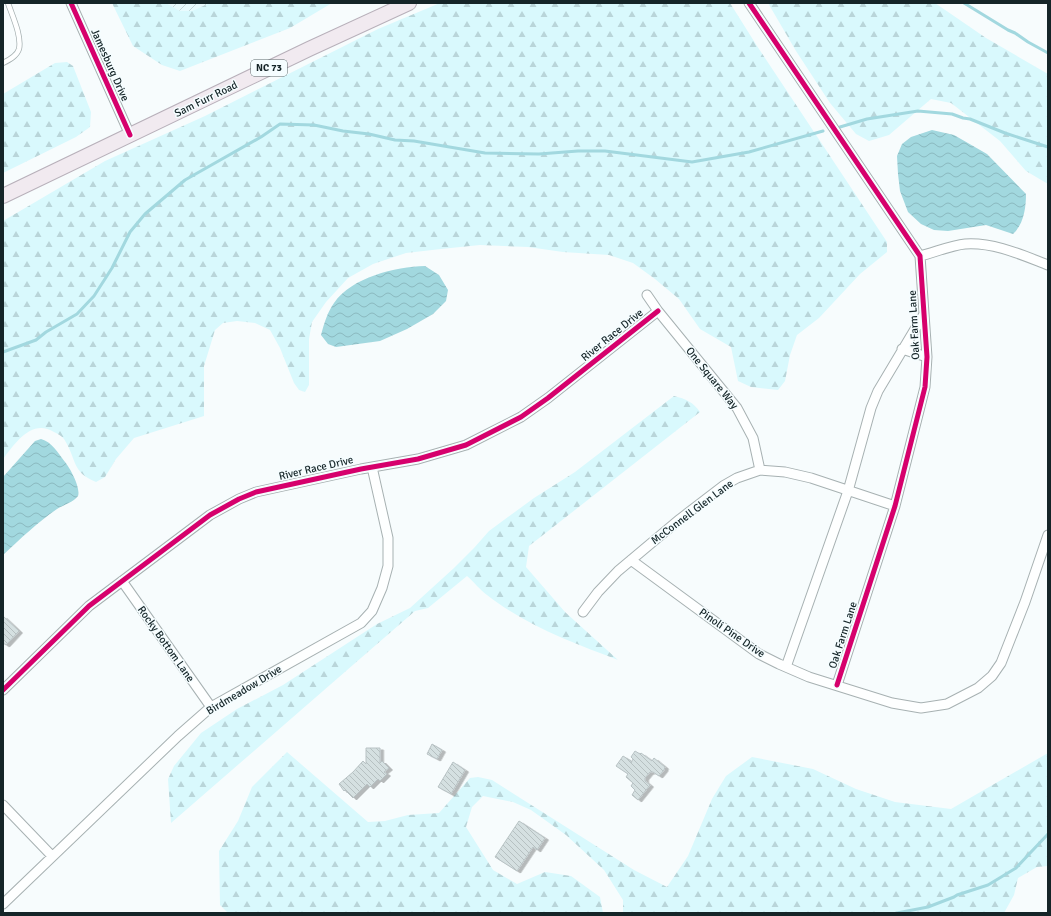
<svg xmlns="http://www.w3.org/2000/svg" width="1051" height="916" font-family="Signika,sans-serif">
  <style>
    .industrial { fill: url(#industrial-furrows) }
    .forest { fill: url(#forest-firs) }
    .water { fill: url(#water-waves) }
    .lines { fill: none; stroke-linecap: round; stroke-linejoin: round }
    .stream { stroke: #a2d8df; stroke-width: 3 }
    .building { fill: url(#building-back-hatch); stroke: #b8c2c4; filter: url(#shadow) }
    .service-casing { stroke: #a7b1b2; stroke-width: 6 }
    .minor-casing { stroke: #a7b1b2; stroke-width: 11 }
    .primary-casing { stroke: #b8b0ba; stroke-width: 16 }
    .service { stroke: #feffff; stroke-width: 4.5 }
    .minor { stroke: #feffff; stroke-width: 9 }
    .primary { stroke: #f1eaf0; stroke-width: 14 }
    .cycleway-casing { stroke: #f5fdff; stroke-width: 8 }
    .cycleway { stroke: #d6006c; stroke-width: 5 }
    .labels { text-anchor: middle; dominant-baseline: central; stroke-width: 3; stroke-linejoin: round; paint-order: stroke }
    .shield { fill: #f5fdff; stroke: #586668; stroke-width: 1 }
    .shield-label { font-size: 10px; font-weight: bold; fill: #152528 }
    .street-label { font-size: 11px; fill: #152528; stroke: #f5fdff }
  </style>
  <defs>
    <pattern id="industrial-furrows" width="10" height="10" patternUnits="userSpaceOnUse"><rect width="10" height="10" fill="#e8fbfe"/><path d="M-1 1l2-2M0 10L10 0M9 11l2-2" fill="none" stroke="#c6d7da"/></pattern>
    <pattern id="forest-firs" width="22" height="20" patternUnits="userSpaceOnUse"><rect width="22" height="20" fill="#d9f9fd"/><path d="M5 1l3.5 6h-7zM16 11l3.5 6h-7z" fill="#b9d5d9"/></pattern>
    <pattern id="water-waves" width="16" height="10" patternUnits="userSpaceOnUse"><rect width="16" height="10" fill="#a2d8df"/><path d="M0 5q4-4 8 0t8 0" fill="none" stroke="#8bb9bf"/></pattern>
    <pattern id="building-back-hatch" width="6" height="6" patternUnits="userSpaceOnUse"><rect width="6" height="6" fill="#d5e0e1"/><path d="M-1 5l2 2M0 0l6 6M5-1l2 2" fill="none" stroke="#b6c0c1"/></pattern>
    <filter id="shadow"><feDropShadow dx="3.5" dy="2" stdDeviation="0" flood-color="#0004"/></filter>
  </defs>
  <rect width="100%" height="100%" fill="#f7fcfd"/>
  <path class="industrial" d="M166,3H210L193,11H180Z"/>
  <path class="forest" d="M112,3H166L180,11H192L210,3H332L290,28L180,71L162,65L133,46Z
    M440,3H730L757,46L887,242V252L860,274L819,318L797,335L790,355L785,381L778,390L751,387L738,381L731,347L700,329L679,299L655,279L633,263L609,255L563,252L528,247L480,245L441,249L406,253L373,264L348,278L326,302L312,322L309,339V385L305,392L299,390L294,383L280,348L270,330L255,323L237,321L223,323L215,330L204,366V416L134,438L116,459L105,477L96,482C71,472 77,459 64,439C62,436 58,434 54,432C32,418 15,443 3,459V221L105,161L205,116L378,29Z
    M768,3H935L986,38L1048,74V184L1026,171L1000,141L951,103L931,99L889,135L869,141L856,134L830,103L796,51Z
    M67,62L73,66L91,112L90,127L76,137L3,173V94L55,63Z
    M674,396C686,399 693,402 700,412L529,546L526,567L565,612L618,660C573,643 525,625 487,595C480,590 474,582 467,576L428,608L415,611L171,823L168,779L174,766L201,733L237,709L283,685L377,624L410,608L454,568L474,548L489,531L534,498L575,472Z
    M287,752L368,822L385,821L408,815L439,813L470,778L478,777L492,780L634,870L667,887L688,856L712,799L726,776L752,757L813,769L856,789L895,802L951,809L1048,753V866L1037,867L1018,878L1014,895L1004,913H623V900L604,870L566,835L531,810L513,802L483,796L472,807L466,827L493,870L517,884L545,872L571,876L600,897L603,913H228L220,905L219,851L238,821L252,787Z"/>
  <path class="water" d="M932,130L954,135L987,154L1026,194C1026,207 1024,224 1013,234L986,225L948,231L934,230L921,224L908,212L900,191L898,174L897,156L902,144L911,137Z
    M425,266L439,275L448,290L446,301L433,314L407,329L380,341L336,347L328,344L321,335C324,324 327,313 334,303C352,277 395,267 425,266Z
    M41,439C52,442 58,453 65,462C70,468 81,488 78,496C74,502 63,505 57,509C38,522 20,539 3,555V477L35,441Z"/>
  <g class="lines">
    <path class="stream" d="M964,3L1008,30L1015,33L1028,42L1048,53
      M840,127L867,119L918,111L952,114L963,118L970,119L1005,133L1048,147
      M3,352L36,340L46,332L77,314L94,296L112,268L130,232L145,214L185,180L261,137L280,124L314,125L343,131L369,134L395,140L414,141L485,153L539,154L578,151H605L692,162L749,152L823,131
      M897,913L928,907L954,897L957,895L988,885L1016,868L1048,834"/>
  </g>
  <path class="building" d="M3,616L19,631L6,645L3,643Z
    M432,744L442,750L437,759L427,754Z
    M366,748H380V763L382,761L389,768L384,772L387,774L380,781L378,779L370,787L367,784L353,798L345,790L344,791L339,784L353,772L363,761L366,764Z
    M635,751L640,754L641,753L652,761L654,758L665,767L664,770L659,776L653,772H650L645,778V781L650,785L638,800L632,795L635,790L631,786L633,783L626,777L628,774L616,766L623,756L631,761V763L633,759L631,757Z
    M453,762L465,770L451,794L438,787Z
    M519,821L545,838L537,850L533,847L517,871L495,857Z"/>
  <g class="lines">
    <g class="service-casing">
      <path id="service" d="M3,63C9,60 17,56 19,49C22,36 12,15 8,3"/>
    </g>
    <g class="minor-casing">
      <path id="minor" d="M71,3L130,135
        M749,3L920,256L927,357L925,387L895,506L837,685
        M920,256C933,253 952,245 965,244C994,242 1022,255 1048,265
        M647,295L658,311L737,408L753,438L760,470
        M902,349L927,357
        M631,560L759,654L779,664L809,677L892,703L921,708L947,704L978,688L992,676L1001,663L1025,602L1048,535
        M122,581L211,707
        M583,612L598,592L618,571L680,519L723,486L737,478L760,470L785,472L811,478L895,506
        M786,667L848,491L871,408L878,391L924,314
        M3,690L89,606L210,515L239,499L256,492L361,469L418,459L466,445L521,417L548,398L658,311
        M3,805L52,856
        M3,904L178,736L211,707L361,623L372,611L382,588L388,566V538L372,467"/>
    </g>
    <g class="primary-casing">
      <path id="primary" d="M3,196L309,49L409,3"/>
    </g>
    <use href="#service" class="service"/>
    <use href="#minor" class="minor"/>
    <use href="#primary" class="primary"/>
    <g class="cycleway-casing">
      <path id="cycleway" d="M71,3L130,135
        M749,3L920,256L927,357L925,387L895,506L837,685
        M3,690L89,606L210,515L239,499L256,492L361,469L418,459L466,445L521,417L548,398L658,311"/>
    </g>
    <use href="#cycleway" class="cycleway"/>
  </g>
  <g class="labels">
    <rect class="shield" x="251" y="60" width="36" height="16" rx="3"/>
    <g class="shield-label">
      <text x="269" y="68">NC 73</text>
    </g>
    <g class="street-label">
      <text transform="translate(110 65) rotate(66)">Jamesburg Drive</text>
      <text transform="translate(206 99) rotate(-26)">Sam Furr Road</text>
      <text transform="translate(914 325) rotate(-93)">Oak Farm Lane</text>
      <text transform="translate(612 335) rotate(-39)">River Race Drive</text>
      <text transform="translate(712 378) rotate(51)">One Square Way</text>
      <text transform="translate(316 468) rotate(-13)">River Race Drive</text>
      <text transform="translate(692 512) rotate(-37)">McConnell Glen Lane</text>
      <text transform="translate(732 633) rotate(35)">Pinoli Pine Drive</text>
      <text transform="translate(843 635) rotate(-72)">Oak Farm Lane</text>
      <text transform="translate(166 644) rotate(55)">Rocky Bottom Lane</text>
      <text transform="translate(244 690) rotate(-31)">Birdmeadow Drive</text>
    </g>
  </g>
  <rect width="1051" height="916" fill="none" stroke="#152528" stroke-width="8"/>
</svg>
